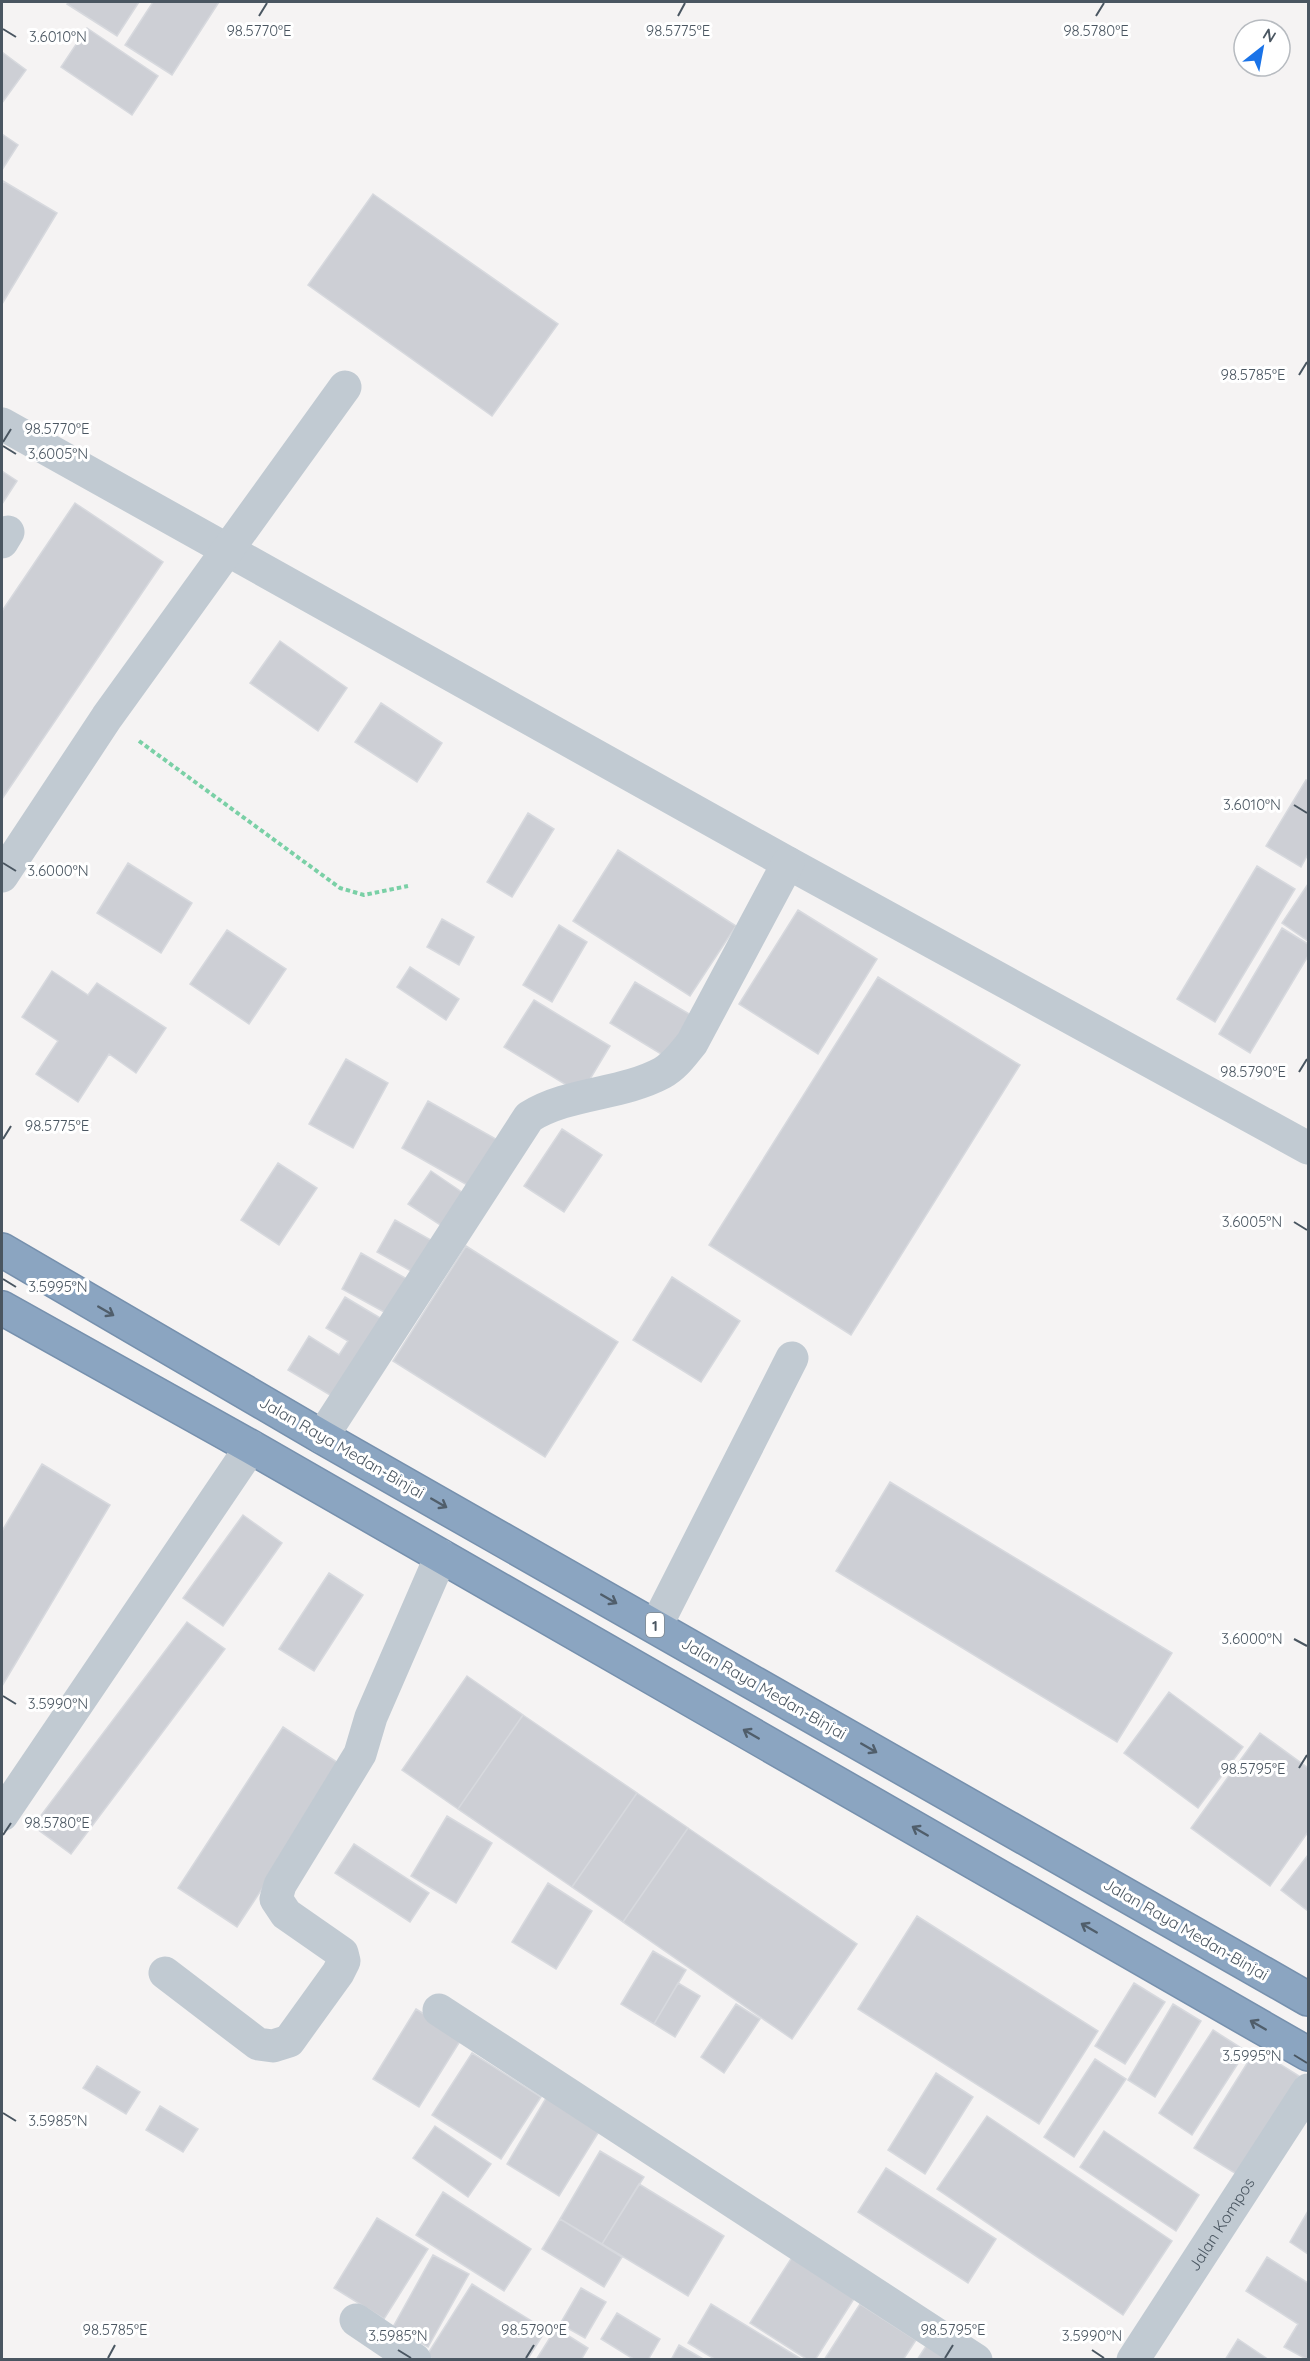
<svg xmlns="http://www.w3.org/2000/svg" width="1310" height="2361" font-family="Quicksand,sans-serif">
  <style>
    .building { fill: #cdcfd5; stroke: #d7d9de; stroke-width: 1.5 }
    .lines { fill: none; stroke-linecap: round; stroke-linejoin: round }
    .highway-casing { stroke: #7690ad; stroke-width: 36 }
    .path { stroke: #7ad0a6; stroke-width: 4; stroke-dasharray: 4.5 3; stroke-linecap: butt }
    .minor { stroke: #c1cad2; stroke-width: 33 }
    .highway { stroke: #8ba5c1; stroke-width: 33 }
    .oneway { stroke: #505e6b }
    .ticks { fill: none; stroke: #4a5661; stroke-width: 2 }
    .labels { text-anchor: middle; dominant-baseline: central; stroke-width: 6; stroke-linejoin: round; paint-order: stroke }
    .shield { fill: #fff; stroke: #808990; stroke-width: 1.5 }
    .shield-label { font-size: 15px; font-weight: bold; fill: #4a5661 }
    .street-label { font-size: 16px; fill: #4a5661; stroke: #fff }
    .ticks-label { font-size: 15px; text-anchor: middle; fill: #4a5661; stroke: #fff; stroke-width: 6; stroke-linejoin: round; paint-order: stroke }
  </style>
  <rect width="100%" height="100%" fill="#f5f3f3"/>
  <path class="building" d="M69,2H139L117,36L67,4Z
    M153,2H219L172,75L125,45Z
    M87,28L158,76L132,115L61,67Z
    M2,52L26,70L2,103Z
    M2,134L18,145L2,170Z
    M3,181L57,213L2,304V184Z
    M373,194L558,324L492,416L308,285Z
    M2,471L17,481L2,504Z
    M75,503L163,562L2,799V611Z
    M280,641L347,688L318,731L250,683Z
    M381,703L442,743L417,782L355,742Z
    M1306,780L1308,781V854L1301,867L1266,846Z
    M528,813L554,829L512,897L487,882Z
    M618,850L736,926L690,996L573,921Z
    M128,863L192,903L161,953L97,913Z
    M1257,866L1295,889L1215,1022L1177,999Z
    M1308,884V941L1282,923Z
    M798,910L877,959L818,1054L739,1004Z
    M442,919L474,937L459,965L427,947Z
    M559,925L587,942L552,1002L523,985Z
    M1282,928L1308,944V956L1250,1053L1219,1034Z
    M227,930L286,969L249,1024L190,984Z
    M410,967L459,999L446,1020L397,987Z
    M52,971L88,995L97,983L166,1028L136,1073L109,1054L78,1102L36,1074L58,1041L22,1017Z
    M878,977L1020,1065L851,1335L709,1245Z
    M635,982L691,1015L666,1057L610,1023Z
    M534,1000L610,1046L581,1094L504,1047Z
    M346,1059L388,1083L353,1148L309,1124Z
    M428,1101L503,1143L476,1190L402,1148Z
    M562,1129L602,1155L564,1212L524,1186Z
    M278,1163L317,1188L279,1245L241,1220Z
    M431,1171L469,1197L448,1230L408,1204Z
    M395,1220L438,1244L420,1276L377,1252Z
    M466,1246L618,1342L545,1457L393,1361Z
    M361,1253L414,1283L395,1318L342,1289Z
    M672,1277L740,1321L701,1382L633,1340Z
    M345,1297L387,1322L340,1401L288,1370L309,1336L339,1355L348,1341L326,1328Z
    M42,1464L110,1505L2,1686V1531Z
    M890,1482L1172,1653L1117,1742L836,1571Z
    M243,1515L282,1543L223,1626L183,1598Z
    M329,1573L363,1595L314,1671L279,1649Z
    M187,1622L225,1649L71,1854L33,1826Z
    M467,1676L523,1715L458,1809L402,1770Z
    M1169,1692L1243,1747L1198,1808L1124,1753Z
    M523,1715L637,1793L572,1887L458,1809Z
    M283,1727L343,1766L237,1927L178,1888Z
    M1260,1733L1308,1768V1832L1270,1886L1191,1828Z
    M637,1793L688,1828L623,1922L572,1887Z
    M447,1816L492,1843L456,1903L411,1876Z
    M688,1828L857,1944L792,2039L623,1922Z
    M354,1844L429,1893L410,1922L335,1873Z
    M1308,1855V1911L1281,1890Z
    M548,1883L592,1911L556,1969L512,1942Z
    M917,1916L1098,2031L1039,2124L858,2009Z
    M653,1951L686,1970L654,2024L621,2004Z
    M678,1983L700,1996L675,2037L654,2024Z
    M1134,1983L1165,2002L1125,2064L1095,2046Z
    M736,2004L760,2019L724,2073L701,2057Z
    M1173,2004L1201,2021L1155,2097L1128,2080Z
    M416,2009L462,2038L419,2107L373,2079Z
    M1213,2030L1246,2051L1192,2135L1159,2113Z
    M1256,2049L1299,2076L1238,2175L1194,2148Z
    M472,2053L541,2097L501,2159L432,2115Z
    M1095,2059L1126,2079L1074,2157L1044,2137Z
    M97,2066L140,2092L126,2114L83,2088Z
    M936,2073L973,2097L925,2174L888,2150Z
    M549,2093L603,2125L559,2196L507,2164Z
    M160,2106L198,2129L183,2152L146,2130Z
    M987,2116L1172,2241L1123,2315L937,2189Z
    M435,2126L491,2164L468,2197L413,2158Z
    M1104,2131L1199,2195L1176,2231L1080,2167Z
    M600,2151L644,2177L602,2244L560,2219Z
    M886,2168L996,2239L968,2283L858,2212Z
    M639,2184L724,2236L688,2296L602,2244Z
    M443,2192L531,2249L504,2291L416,2235Z
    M1308,2211V2254L1290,2242Z
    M377,2218L428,2249L384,2319L334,2288Z
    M560,2219L622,2257L604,2287L542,2249Z
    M796,2251L859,2291L815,2360H808L750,2323Z
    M433,2255L469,2274L428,2347L393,2327Z
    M1267,2257L1308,2283V2360L1284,2347L1298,2324L1246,2291Z
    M472,2284L546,2330L527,2360H434L427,2355Z
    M581,2288L606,2302L585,2338L560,2324Z
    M711,2304L803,2360H716L688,2343Z
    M860,2304L916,2340L903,2360H824Z
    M617,2313L660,2339L648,2360H635L601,2339Z
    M556,2328L588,2348L581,2360H536Z
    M1238,2339L1269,2360H1225Z
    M928,2343L954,2360H917Z
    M679,2345L705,2360H671Z"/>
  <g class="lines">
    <g class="highway-casing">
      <path id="highway" d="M2,1250L322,1437L1308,1999
        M2,1308L251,1447L1308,2054"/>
    </g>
    <path class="path" d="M139,741L340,888L364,895L408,886"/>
    <g class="minor">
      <path d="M2,424L788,863L1308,1148"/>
      <path d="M2,542L8,532"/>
      <path d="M2,876L107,717L345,387"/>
      <path d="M322,1437L529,1117C569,1092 621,1095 662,1073C675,1066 683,1054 692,1043L788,863"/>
      <path d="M656,1626L792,1358"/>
      <path d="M2,1815L251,1447"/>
      <path d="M165,1973L258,2044L273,2046L289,2041L338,1973L344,1961L342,1953L286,1914L276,1899L280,1885L360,1754L371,1717L441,1556"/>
      <path d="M439,2010L976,2360"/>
      <path d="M356,2320L415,2360"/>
      <path id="s1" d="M1133,2360L1308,2090"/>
    </g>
    <use href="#highway" class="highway"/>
  </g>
  <defs><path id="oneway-shaft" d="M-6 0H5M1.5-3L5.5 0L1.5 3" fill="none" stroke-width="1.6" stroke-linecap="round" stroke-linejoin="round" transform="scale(1.5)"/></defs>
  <g class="oneway">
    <use href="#oneway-shaft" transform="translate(106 1311) rotate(30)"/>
    <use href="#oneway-shaft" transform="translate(439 1503) rotate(30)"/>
    <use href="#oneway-shaft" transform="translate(609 1599) rotate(30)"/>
    <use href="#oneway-shaft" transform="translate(751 1734) rotate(-150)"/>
    <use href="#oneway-shaft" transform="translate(869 1748) rotate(30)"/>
    <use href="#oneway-shaft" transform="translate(920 1831) rotate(-150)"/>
    <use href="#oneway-shaft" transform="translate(1089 1928) rotate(-150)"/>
    <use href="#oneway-shaft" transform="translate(1258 2025) rotate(-150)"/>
  </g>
  <path class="ticks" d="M259,16L267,3M678,16L685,3M1096,16L1104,3M3,29L16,37M1299,375L1307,362M3,442L11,429M3,446L16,454M1294,805L1307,813M3,863L16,871M1299,1072L1307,1059M3,1139L11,1126M1294,1222L1307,1230M3,1279L16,1287M1294,1639L1307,1646M3,1696L16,1704M1299,1768L1307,1755M3,1835L11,1823M1294,2055L1307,2063M3,2113L16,2121M398,2350L411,2358M1092,2350L1104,2358M108,2358L115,2345M526,2358L534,2345M945,2358L953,2345"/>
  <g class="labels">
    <rect class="shield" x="646" y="1613" width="18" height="24" rx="4.5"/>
    <g class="shield-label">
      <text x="655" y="1625">1</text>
    </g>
    <g class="street-label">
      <text transform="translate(342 1447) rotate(30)">Jalan Raya Medan-Binjai</text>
      <text transform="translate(764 1688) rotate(30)">Jalan Raya Medan-Binjai</text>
      <text transform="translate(1186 1929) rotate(30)">Jalan Raya Medan-Binjai</text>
      <text stroke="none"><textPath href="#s1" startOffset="162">Jalan Kompos</textPath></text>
    </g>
  </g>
  <g class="ticks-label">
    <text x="259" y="36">98.5770°E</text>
    <text x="678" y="36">98.5775°E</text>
    <text x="1096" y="36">98.5780°E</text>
    <text x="58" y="42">3.6010°N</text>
    <text x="1253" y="380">98.5785°E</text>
    <text x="57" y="434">98.5770°E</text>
    <text x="58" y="459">3.6005°N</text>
    <text x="1252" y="810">3.6010°N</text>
    <text x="58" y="876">3.6000°N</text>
    <text x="1253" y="1077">98.5790°E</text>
    <text x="57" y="1131">98.5775°E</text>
    <text x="1252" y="1227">3.6005°N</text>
    <text x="58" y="1292">3.5995°N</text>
    <text x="1252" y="1644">3.6000°N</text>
    <text x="58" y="1709">3.5990°N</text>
    <text x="1253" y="1774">98.5795°E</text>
    <text x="57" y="1828">98.5780°E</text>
    <text x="1252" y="2061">3.5995°N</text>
    <text x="58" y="2126">3.5985°N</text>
    <text x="115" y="2335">98.5785°E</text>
    <text x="534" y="2335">98.5790°E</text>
    <text x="953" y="2335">98.5795°E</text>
    <text x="398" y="2341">3.5985°N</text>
    <text x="1092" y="2341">3.5990°N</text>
  </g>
  <rect width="1310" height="2361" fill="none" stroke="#4a5661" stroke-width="6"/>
  <g transform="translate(1262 48) rotate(31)"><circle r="28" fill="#ffffff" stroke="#b7bbc0" stroke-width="1.5"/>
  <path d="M0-4.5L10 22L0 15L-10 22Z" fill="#1a73e8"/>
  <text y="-9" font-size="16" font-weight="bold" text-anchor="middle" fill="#4a5661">N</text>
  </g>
</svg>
